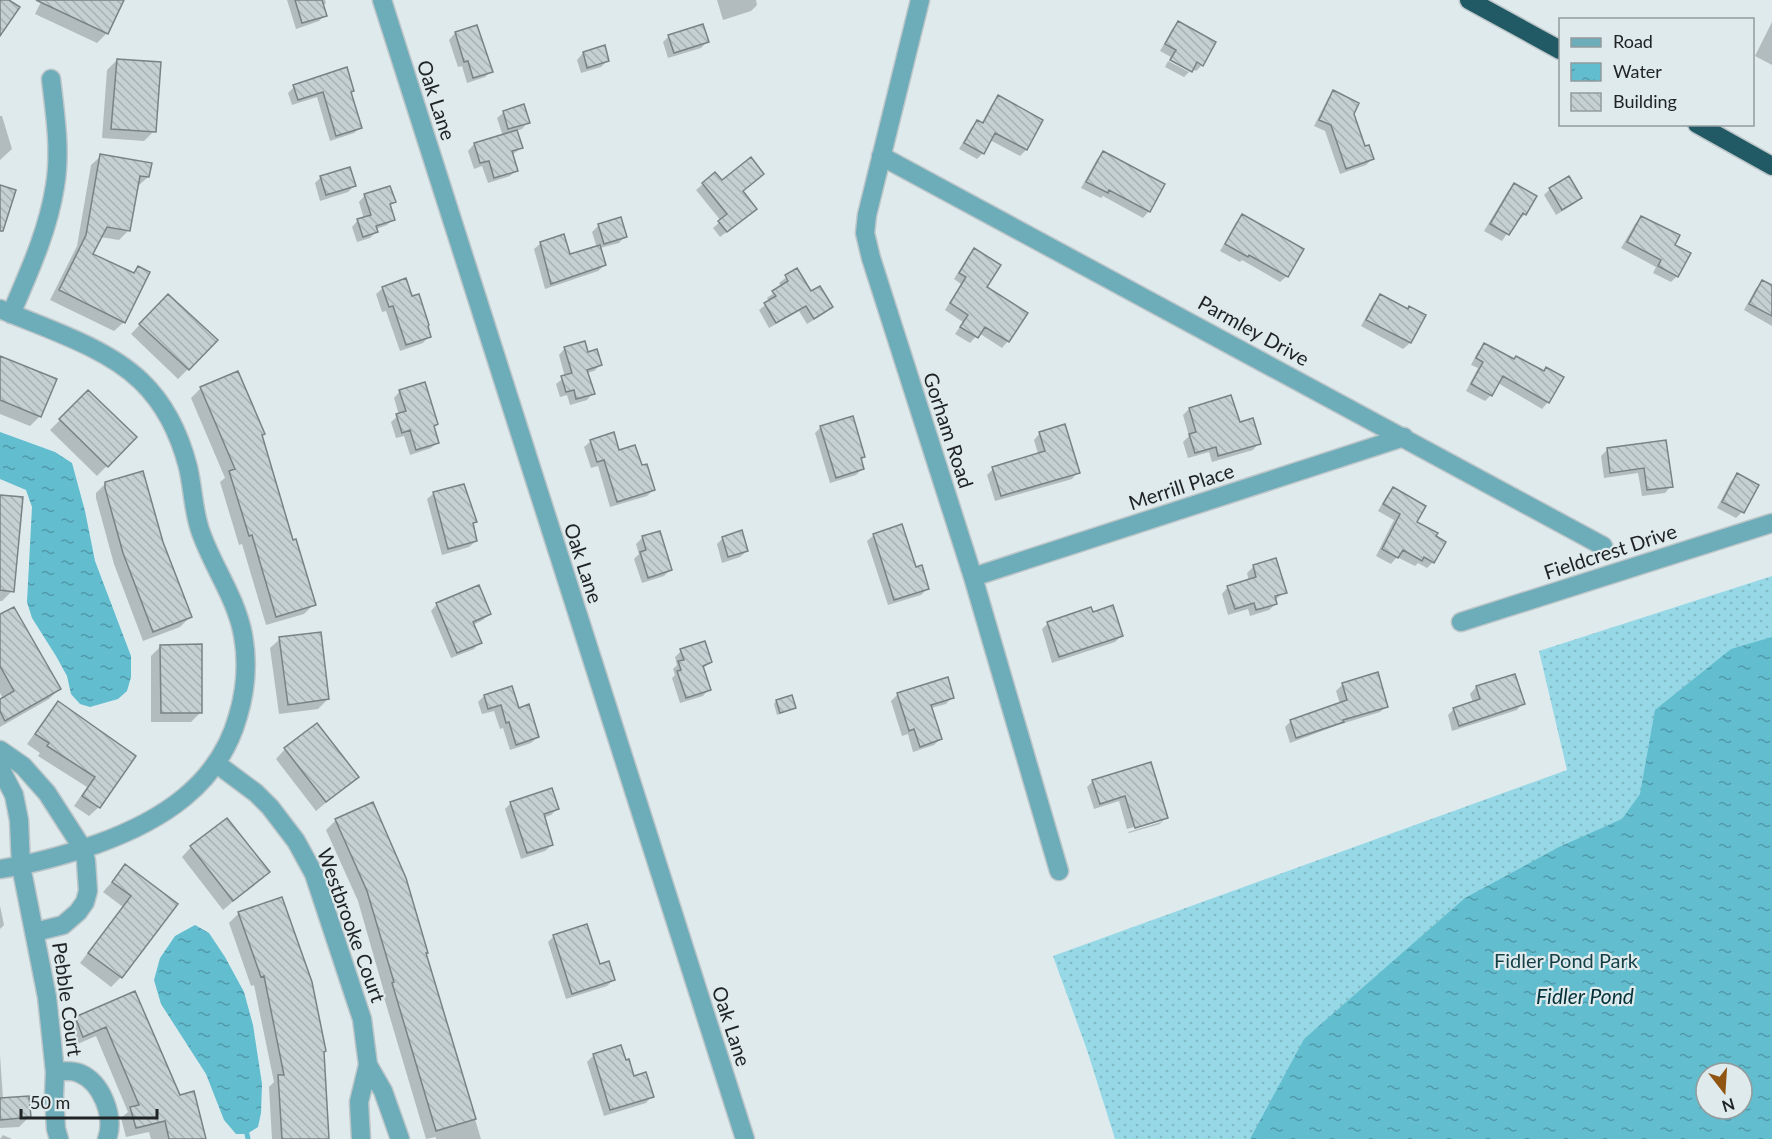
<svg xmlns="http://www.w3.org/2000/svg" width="1772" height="1139" font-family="Lato,sans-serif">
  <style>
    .grass { fill: url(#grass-dots); fill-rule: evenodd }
    .water { fill: url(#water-ripples); fill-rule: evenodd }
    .shadow { fill: #0003 }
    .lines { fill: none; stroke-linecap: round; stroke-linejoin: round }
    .stream { stroke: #62bdcf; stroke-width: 5 }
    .building { fill: url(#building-back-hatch); stroke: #798385; stroke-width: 1.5 }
    .minor-casing { stroke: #bdc6c9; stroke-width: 21 }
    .highway-casing { stroke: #bdc6c9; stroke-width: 21 }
    .minor { stroke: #6dacb9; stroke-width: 18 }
    .highway { stroke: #215a64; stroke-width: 18 }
    .labels { text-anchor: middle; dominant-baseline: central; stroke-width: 4.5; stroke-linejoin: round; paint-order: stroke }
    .street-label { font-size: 20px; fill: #202425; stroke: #dfeaed }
    .park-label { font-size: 20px; fill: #143f47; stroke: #dfeaed }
    .water-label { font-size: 21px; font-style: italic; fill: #033139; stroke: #dfeaed }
  </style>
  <defs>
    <pattern id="grass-dots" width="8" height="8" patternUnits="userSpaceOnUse" patternTransform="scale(1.5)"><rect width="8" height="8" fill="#96d8e6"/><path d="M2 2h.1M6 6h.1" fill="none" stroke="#81b9c5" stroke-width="1.8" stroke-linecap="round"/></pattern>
    <pattern id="water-ripples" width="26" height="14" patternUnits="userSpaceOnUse" patternTransform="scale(1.5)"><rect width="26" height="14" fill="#62bdcf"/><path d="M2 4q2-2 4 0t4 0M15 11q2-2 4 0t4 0" fill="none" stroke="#5099a8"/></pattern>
    <pattern id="building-back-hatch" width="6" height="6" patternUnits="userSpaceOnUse" patternTransform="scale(1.5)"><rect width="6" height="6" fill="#c4d0d2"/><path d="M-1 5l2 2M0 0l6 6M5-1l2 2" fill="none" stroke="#a8b2b4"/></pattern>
  </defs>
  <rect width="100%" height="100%" fill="#dfeaed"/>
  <path class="grass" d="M1772,576V1139H1115L1087,1050L1053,956L1567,770L1539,651ZM1706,1073H1742V1109H1706Z"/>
  <path class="water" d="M0,432L55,452L72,463L85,511L95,561L131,656V677L127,691L118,699L90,707L80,704L71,694L67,676L56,656L32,618L27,602L32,507L26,490L0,479Z
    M1772,637V1139H1250L1304,1039L1465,898L1559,847L1622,819L1640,794L1655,710L1731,649ZM1706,1073H1742V1109H1706Z
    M195,925L209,933L225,957L244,992L253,1025L262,1084L261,1113L258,1127L247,1134H236L224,1120L206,1074L161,1004L154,980L160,958L175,936Z"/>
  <path class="shadow" d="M42,0H123L107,33L97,43L35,14Z
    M287,0H325L326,3L323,6L325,15L319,21L296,29Z
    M717,0H756L757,5L751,11L723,20Z
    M1772,22V65L1755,56Z
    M1178,23L1202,65L1196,71L1170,58L1171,57L1160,51L1172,29Z
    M455,33L491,71L485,77L467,83L462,66L458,67L449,40Z
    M669,36L707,42L701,48L668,58L663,42Z
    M604,47L608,60L601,67L581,73L577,60L583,53Z
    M117,60L154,131L144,141L102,138L107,70Z
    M1168,61L1189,72L1184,77L1165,67Z
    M294,87L350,93L360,128L354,133L330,141L317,97L292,105L288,93Z
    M1334,92L1372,159L1366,165L1340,174L1325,131L1314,126L1328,98Z
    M998,97L1041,121L1026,150L1020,156L990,140L983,153L977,159L959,149L971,128L977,121L981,124L992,104Z
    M504,112L528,122L522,129L516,131L521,148L512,155L516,170L510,176L488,183L482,166L474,169L468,151L474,144L503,136L497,118Z
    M0,116H2L12,149L0,160Z
    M1103,153L1149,211L1143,218L1103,196L1101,198L1081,188L1097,159Z
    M101,156L148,177L138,186L129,230L119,240L100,237L91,255L132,274L138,268L124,322L114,331L50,300L77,246L91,165Z
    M321,177L354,186L348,192L320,201L315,183Z
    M721,182L742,192L749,215L720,237L713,228L721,221L696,190L703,184Z
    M1514,185L1525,214L1519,220L1517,219L1502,241L1484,231L1508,191Z
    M1550,189L1580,198L1574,204L1556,215L1544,195Z
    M365,195L394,202L389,206L393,219L387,225L376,229V232L370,238L357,242L352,227L358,220L364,219L359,202Z
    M1243,216L1287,276L1280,282L1242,260L1240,262L1220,251L1236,222Z
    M1641,217L1673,245L1677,276L1671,282L1653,273L1656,267L1621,248L1635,224Z
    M599,225L625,236L619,243L600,248L605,265L598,271L545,289L534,249L541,243L569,256L597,248L592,232Z
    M974,250L985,288L1026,313L1008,341L1002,348L979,333L970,343L955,334L963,322L945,310L961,284L954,279L968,256Z
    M796,270L811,293L831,307L825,313L807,324L799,311L769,328L759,310L769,302L767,298L782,287L779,283Z
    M1763,282L1772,287V326L1744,310L1756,288Z
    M383,288L411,298L429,336L423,343L400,351L386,311L382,312L376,294Z
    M1381,296L1407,310L1424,316L1410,343L1403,349L1361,326L1374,302Z
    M158,305L188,369L178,379L131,334Z
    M1485,345L1548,402L1542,409L1498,383L1491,395L1485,401L1466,391L1478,368L1471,365L1478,351Z
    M565,348L587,353L600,365L594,371L587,373L593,393L587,400L570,405L567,395L560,397L556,384L565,377L559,355Z
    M0,357L40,416L30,426L0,414Z
    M201,388L261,436L292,542L314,604L304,614L266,625L242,544L239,545L220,482L225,478L191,398Z
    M400,391L436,424L433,427L438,442L431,448L410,455L404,436L396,438L391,422L399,415L394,398Z
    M88,392L135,437L97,476L50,430Z
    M1189,409L1239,424L1259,443L1253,450L1212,462L1209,452L1188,458L1183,442L1189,436L1183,415Z
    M821,427L864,457L860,461L862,469L856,475L830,483L815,433Z
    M1040,433L1078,472L1072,479L995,501L987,475L993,469L1038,454L1034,440Z
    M591,441L618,452L653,490L647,496L610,507L598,466L591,468L584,447Z
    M1665,442L1671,486L1665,493L1642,496L1638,473L1604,478L1601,456L1607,450Z
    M1738,475L1742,512L1736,518L1717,508L1731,481Z
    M106,483L162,543L190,617L180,627L143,641L114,564L96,498V493Z
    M1393,489L1415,523L1434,537L1433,562L1427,568L1418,563L1415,566L1397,557L1391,564L1376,556L1394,520L1378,511L1387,495Z
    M434,493L475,522L472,525L476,541L469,547L442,555L427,499Z
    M0,496L12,591L2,601H0Z
    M659,533L670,570L664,576L642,583L634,559L639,554L636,544L642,538Z
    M874,535L915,569L928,588L921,595L888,605L867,541Z
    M723,538L747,551L740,557L722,563L717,544Z
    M1275,560L1285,592L1275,600L1276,604L1269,610L1250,616L1248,609L1228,615L1222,594L1228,587L1249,581L1247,573L1253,567Z
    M437,604L489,614L483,620L473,625L480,642L474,649L451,658L431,611Z
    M1092,614L1121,636L1115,642L1052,663L1042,629L1048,623Z
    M0,616L59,689L49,699L0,727V701L3,699L0,693Z
    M280,639L328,699L318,709L279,714L270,648Z
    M161,646L201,712L191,722H151V656Z
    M681,651L711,662L702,669L709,689L703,696L680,703L672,678L675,675L673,669L677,665L675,657Z
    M1377,674L1387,706L1380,712L1338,725L1290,743L1285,727L1291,721L1340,704L1336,691L1342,685Z
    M1476,687L1523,703L1517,710L1452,731L1448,715L1454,709L1473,703L1470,694Z
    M898,694L952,697L946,704L931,708L940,739L934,745L913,752L908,734L902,736L891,701Z
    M484,696L518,709L538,737L531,743L510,750L503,728L500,729L494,711L482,714L478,702Z
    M776,701L795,708L777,715L774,704Z
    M59,703L134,756L99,807L89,816L74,806L87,787L38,756L40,753L27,744L49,713Z
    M285,749L357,777L316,811L276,759Z
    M1150,764L1166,817L1160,824L1129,833L1128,832L1161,822V819L1127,829L1119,801L1094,809L1087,787L1093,781Z
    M511,803L557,809L551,815L543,818L552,845L545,851L521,859L505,809Z
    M336,820L427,952L425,954L481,1139H436V1137L426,1139L383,994L384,992L358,901L326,830Z
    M191,847L268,872L223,910L182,857Z
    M126,866L176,904L121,977L111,987L80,963L123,907L103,892Z
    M0,906L4,925L0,929Z
    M239,913L322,1053L327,1139H272L269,1087L274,1082L254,985L251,986L229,923Z
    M554,936L599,966L613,980L607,986L566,999L548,942Z
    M135,993L179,1097L205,1139H151L149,1132L126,1137L121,1118L128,1112L96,1036L73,1046L66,1028L76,1018Z
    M620,1047L633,1078L652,1096L646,1103L604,1116L587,1062L593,1056Z
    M0,1055L3,1099L29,1117L19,1127L0,1128Z
    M3,1135L12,1139H0Z"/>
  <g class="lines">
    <path class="stream" d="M247,1134L248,1139"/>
  </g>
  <path class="building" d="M0,0H9L20,7L0,36Z
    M36,0H124L108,34Z
    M295,0H322L327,16L302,23Z
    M1178,21L1216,42L1203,66L1197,62L1192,72L1170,60L1176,50L1165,44Z
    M703,24L709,42L674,53L668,35Z
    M477,25L493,72L473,78L468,61L464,62L455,32Z
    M605,45L609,61L587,68L583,52Z
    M117,59L161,62L156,132L111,129Z
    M347,67L354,91L351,92L362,128L336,136L323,92L298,100L293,85Z
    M1333,90L1359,103L1354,114L1365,146L1369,145L1374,159L1346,169L1331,125L1319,120Z
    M998,95L1043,120L1027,150L995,133L984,154L964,143L977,120L983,123Z
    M524,104L530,123L508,129L503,111Z
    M517,130L523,148L512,151L518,171L494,178L489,161L480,163L474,143Z
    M1103,151L1165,184L1150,212L1109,190L1108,193L1086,182Z
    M100,154L152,163L149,177L140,176L130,231L107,227L93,254L134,273L138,266L150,272L125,323L59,290L86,235Z
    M751,157L764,174L743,191L757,209L727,232L718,221L727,214L702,183L715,172L722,180Z
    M350,167L356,186L326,195L320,176Z
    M1569,176L1582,198L1562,210L1549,188Z
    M1514,183L1537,196L1526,215L1523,213L1509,235L1490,224Z
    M0,185L16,190L3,231H0Z
    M390,186L396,202L390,204L395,220L376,226L378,232L363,237L357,219L371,215L364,194Z
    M1242,214L1304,249L1288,277L1249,255L1248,257L1225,244Z
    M1641,216L1680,235L1675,245L1691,253L1678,277L1658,266L1661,260L1627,242Z
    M621,217L627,237L604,244L598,224Z
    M564,234L570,254L600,245L606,265L551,284L540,242Z
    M974,248L1001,265L987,287L1028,313L1009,342L985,327L978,338L960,327L968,315L950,303L966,277L959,273Z
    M797,268L811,291L820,286L833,307L814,319L806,306L776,323L764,303L776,296L772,291L788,281L785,275Z
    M406,278L412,296L419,294L429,325L428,326L431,337L406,345L393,306L389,307L382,287Z
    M1762,280L1772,285V316L1749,304Z
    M168,294L218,340L189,370L139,324Z
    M1380,294L1408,309L1409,306L1426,315L1411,343L1366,320Z
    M585,341L588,352L597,349L602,365L587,370L595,394L576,399L574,390L566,392L561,376L572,373L564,347Z
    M1484,343L1514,359L1516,356L1544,371L1546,367L1564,377L1549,403L1503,376L1492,396L1471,384L1483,362L1476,358Z
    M0,356L57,379L41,417L0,400Z
    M238,371L265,434L262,435L293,540L296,539L316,605L276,617L252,535L249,536L229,471L235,469L200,387Z
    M425,382L438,424L434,426L439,443L416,450L410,430L402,433L396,414L406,411L399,390Z
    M88,390L137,437L108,467L59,419Z
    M1231,395L1240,422L1253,418L1261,444L1218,456L1216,447L1195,453L1189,434L1196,432L1189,408Z
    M853,416L865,457L861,458L864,469L836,478L820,426Z
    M1065,424L1080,473L1001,496L992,467L1045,451L1039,432Z
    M614,432L619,450L635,445L642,465L647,464L655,490L617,502L604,460L597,462L590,440Z
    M1666,440L1673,487L1647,490L1644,468L1610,473L1607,448Z
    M143,471L163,542L192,617L153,632L123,553L105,488V482Z
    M1737,473L1759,485L1744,513L1722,502Z
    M464,484L477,522L473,523L477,541L448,549L433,492Z
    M1393,487L1426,506L1417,522L1438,533L1436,536L1446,542L1434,563L1424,557L1422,561L1403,550L1398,558L1382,549L1400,514L1383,504Z
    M0,495L23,497L14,592L0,590Z
    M902,524L916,567L922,565L929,589L894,600L873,534Z
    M742,530L748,551L728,557L722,537Z
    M660,531L672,570L648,578L640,552L646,550L642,536Z
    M1276,558L1287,593L1275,596L1277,604L1256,610L1254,603L1235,609L1227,586L1256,577L1253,565Z
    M479,585L491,614L473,622L482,643L457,653L436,603Z
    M1113,605L1123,636L1059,657L1047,622L1091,607L1093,612Z
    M14,607L61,689L5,721L0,711V699L14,691L0,666V614Z
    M321,632L329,699L288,705L279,637Z
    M705,641L712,662L703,666L711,690L686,698L677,671L681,670L678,661L684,660L680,649Z
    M202,644V713H161L160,645Z
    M1378,672L1388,707L1343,720L1344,722L1296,738L1290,720L1347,700L1342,683Z
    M1515,674L1525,704L1459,726L1453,708L1480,699L1476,686Z
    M948,677L954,698L931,705L942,739L920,747L914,729L909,731L897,693Z
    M512,686L519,708L529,704L539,737L516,745L509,722L506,723L501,705L488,709L484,695Z
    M792,695L796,708L780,713L776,700Z
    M58,701L136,756L100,808L82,796L95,777L47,746L49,743L35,734Z
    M317,723L359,777L326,802L284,748Z
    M1151,762L1168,818L1135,828L1125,796L1100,804L1092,780Z
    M552,788L559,809L544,814L553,845L527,853L510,802Z
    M373,802L406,878L428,953H426L476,1119L436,1131L392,983L394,982L367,891L335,819Z
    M227,818L270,872L233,901L190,846Z
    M125,864L178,904L122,978L88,953L131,896L112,882Z
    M282,897L312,982L326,1051L324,1052L329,1139H282L278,1075H284L264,976L261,977L238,912Z
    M587,924L600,964L609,961L615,980L572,994L553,935Z
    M135,991L180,1095L194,1091L206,1139H169L165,1121L136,1128L130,1107L139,1105L106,1027L83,1037L75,1017Z
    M621,1045L626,1060L629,1059L634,1076L646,1072L654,1097L610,1110L593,1054Z
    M29,1096L31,1117L0,1120V1098Z"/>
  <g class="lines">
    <g class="minor-casing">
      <path id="minor" d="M382,0L745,1139
        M920,0L867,215L865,233L871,258L973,577L1059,871
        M881,156L1603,546
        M0,309C45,328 106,347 141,381C165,404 180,436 188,467C193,488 193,509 200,530C212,566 236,597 243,635C248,662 246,689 238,716C219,785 161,821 97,844C65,855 33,864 0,869
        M11,314C29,272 48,231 55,186C61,150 55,114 51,79
        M973,577L1404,437
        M1461,622L1772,523
        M0,750L23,766L47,793L83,849L86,861L88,891L85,902L78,912L63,925L35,932
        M217,764L256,793L270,807L296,841L314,874L362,1019L368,1065L359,1102L361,1139
        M0,768L14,795L19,820L21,866L47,997L55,1072L54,1096L56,1129L59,1139
        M368,1065L383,1091L400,1139
        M55,1072C63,1071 72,1070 79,1073C102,1082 115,1117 107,1139"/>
    </g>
    <g class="highway-casing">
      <path id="highway" d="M1469,0L1560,50
        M1697,124L1772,166"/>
    </g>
    <use href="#minor" class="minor"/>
    <use href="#highway" class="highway"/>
  </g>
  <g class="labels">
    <g class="street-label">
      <text transform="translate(437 100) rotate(72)">Oak Lane</text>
      <text transform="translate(1254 330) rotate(29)">Parmley Drive</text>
      <text transform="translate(949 430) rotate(72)">Gorham Road</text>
      <text transform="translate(1181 486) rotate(-18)">Merrill Place</text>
      <text transform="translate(1610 551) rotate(-18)">Fieldcrest Drive</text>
      <text transform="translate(584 563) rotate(72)">Oak Lane</text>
      <text transform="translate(352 925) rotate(70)">Westbrooke Court</text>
      <text transform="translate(68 999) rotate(82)">Pebble Court</text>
      <text transform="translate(732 1026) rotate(72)">Oak Lane</text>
    </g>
    <g class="park-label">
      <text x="1566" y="960">Fidler Pond Park</text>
    </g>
    <g class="water-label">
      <text x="1585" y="995">Fidler Pond</text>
    </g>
  </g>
  <rect x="1559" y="18" width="195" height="108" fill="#dfeaed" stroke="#939b9d" stroke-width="1.5"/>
  <rect x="1571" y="38" width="30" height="9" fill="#6dacb9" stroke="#939b9d" stroke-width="1.5"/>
  <text x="1613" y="48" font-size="18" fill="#202425">Road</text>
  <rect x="1571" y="63" width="30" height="18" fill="url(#water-ripples)" stroke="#939b9d" stroke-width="1.5"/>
  <text x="1613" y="78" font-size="18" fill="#202425">Water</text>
  <rect x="1571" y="93" width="30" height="18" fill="url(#building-back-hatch)" stroke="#939b9d" stroke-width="1.5"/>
  <text x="1613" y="108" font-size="18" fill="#202425">Building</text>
  <g transform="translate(1724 1091) rotate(163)"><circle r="28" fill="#dfeaed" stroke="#939b9d" stroke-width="1.5"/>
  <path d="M0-4.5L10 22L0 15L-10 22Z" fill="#905513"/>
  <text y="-9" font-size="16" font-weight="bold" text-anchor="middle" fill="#202425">N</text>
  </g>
  <path d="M21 1109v9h136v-9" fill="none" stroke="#202425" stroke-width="3"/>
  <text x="30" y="1109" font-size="18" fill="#202425" stroke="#dfeaed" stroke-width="4.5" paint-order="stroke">50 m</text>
</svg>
